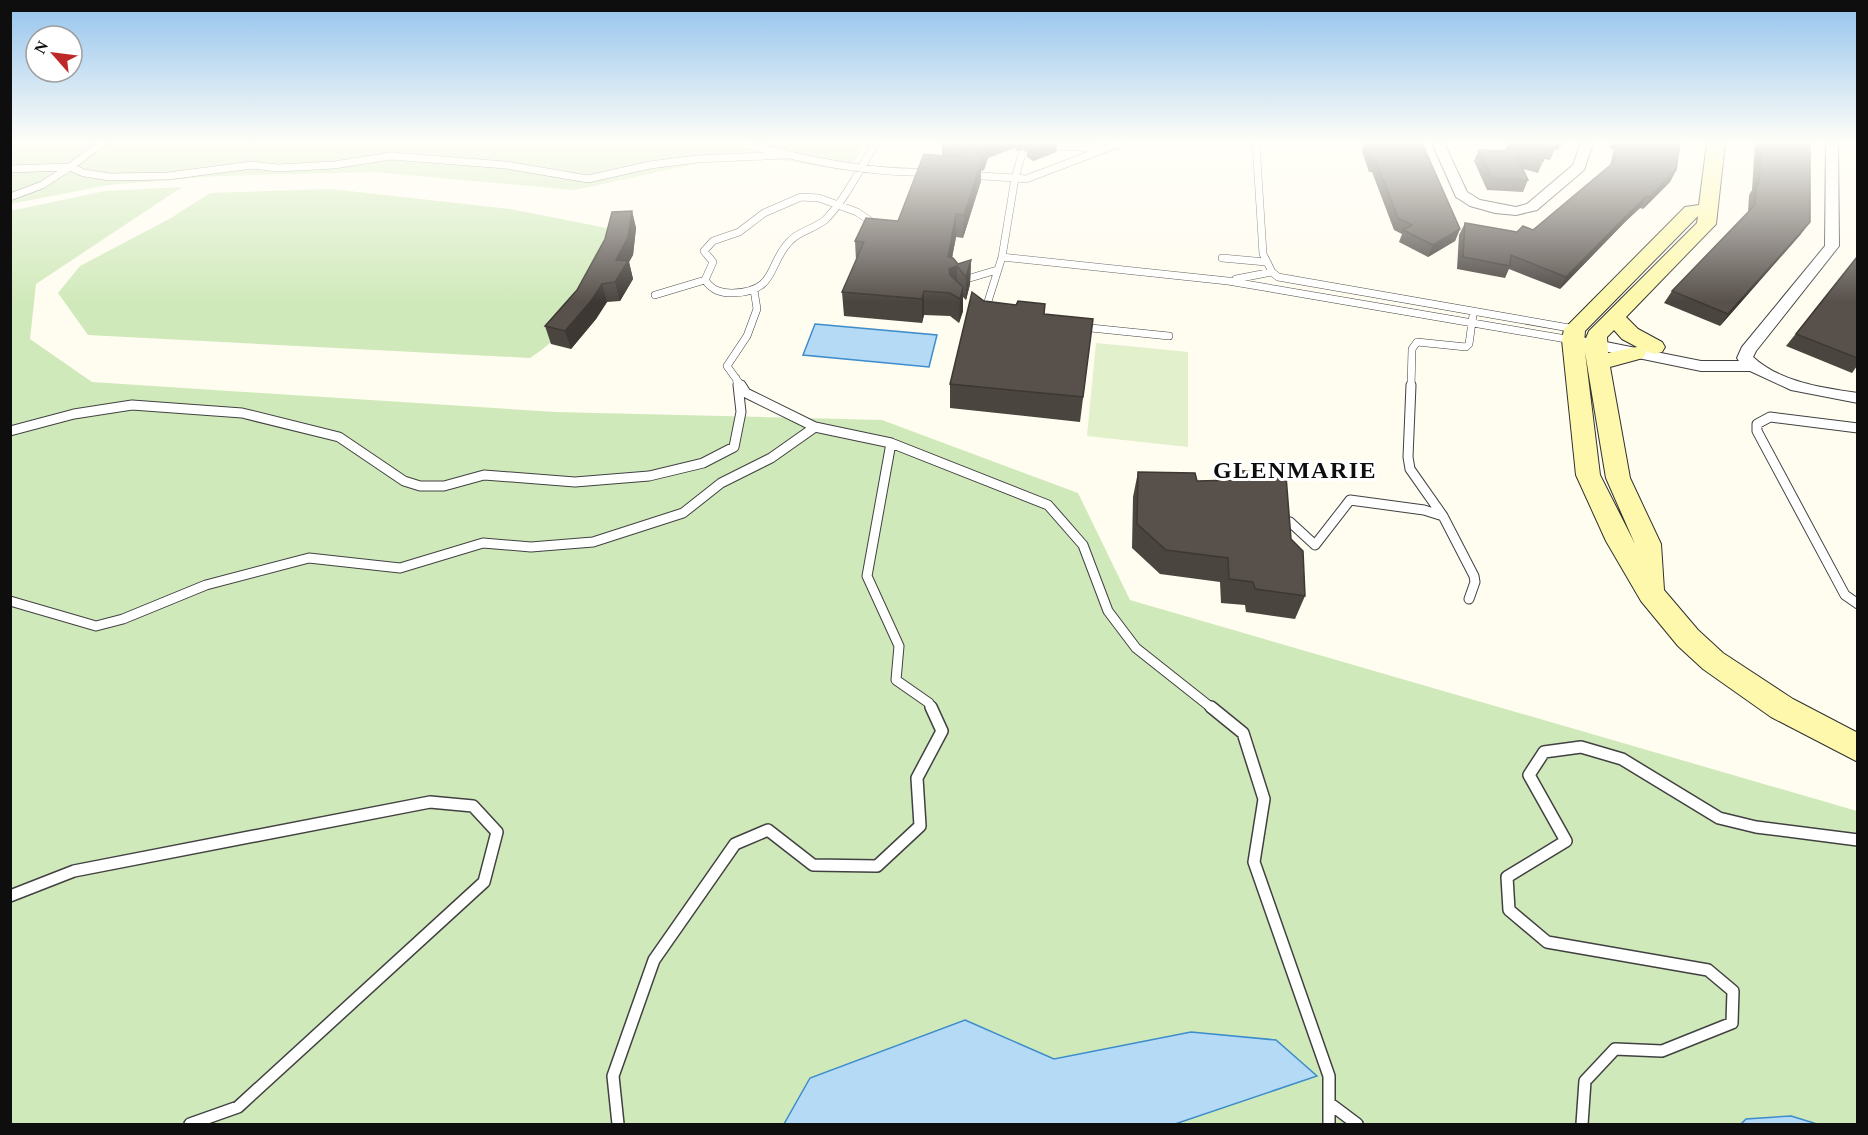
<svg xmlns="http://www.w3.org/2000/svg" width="1868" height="1135" font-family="Georgia,serif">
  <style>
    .green { fill: #d0e9ba }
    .pitch { fill: #e2f0cb }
    .water { fill: #b5daf5; stroke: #3d8ccb; stroke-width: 1.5 }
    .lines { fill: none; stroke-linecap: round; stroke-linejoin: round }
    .lane-far2-casing { stroke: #414141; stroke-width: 8 }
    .lane-far1-casing { stroke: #414141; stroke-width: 11 }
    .lane-casing { stroke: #414141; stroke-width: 14 }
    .street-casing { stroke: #414141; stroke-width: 2 }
    .secondary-casing { stroke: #303030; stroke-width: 2 }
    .lane-far2 { stroke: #fff; stroke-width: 7 }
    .lane-far1 { stroke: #fff; stroke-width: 9 }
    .lane { stroke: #fff; stroke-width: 11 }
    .street { fill: #fff; fill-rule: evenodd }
    .secondary { fill: #fdf8ac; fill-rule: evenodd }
    .wall { fill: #4b4540 }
    .shaded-wall { fill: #3d3834 }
    .building { fill: #57504b; stroke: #3d3834; stroke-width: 1.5 }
    .labels { text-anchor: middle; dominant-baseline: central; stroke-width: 6; stroke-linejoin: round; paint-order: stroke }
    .district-label { font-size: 24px; font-weight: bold; letter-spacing: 1.5px; fill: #0e0e0e; stroke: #fff }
  </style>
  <rect width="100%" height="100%" fill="#fffcf0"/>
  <path class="green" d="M11,143H867L846,171L774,159L709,161L575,190L374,172L219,176L108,185L11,204Z
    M182,187L36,284L30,339L92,382L555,412L882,420L1078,493L1130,600L1857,811V1124H11L10,211L105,191Z
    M331,189L510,209L617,230C593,284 583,324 530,358L88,335L58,293L80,266L171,218L210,193Z"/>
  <path class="pitch" d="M1096,343L1188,352V447L1087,436Z"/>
  <path class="water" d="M815,324L937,335L929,367L803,355Z
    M965,1020L1054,1059L1191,1032L1276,1040L1317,1076L1175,1124H784L810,1078Z
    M1791,1116L1817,1124H1741L1746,1119Z"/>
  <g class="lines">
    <g class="lane-far2-casing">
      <path id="lane-far2" d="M102,143L70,167L84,173L110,177L168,176L252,165L277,168L334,165L391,156L506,165L588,179L650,165L697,159L786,155
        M741,143C802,159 867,174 930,172
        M1256,143L1263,254L1272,272L1278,277L1575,329
        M1050,146L1104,148
        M10,169L68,167
        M982,176L1015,178L1022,154
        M10,197L42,185L70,167
        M1002,257L1228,281L1572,340
        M1222,258L1266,262
        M1236,279L1272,272
        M705,280C712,290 720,293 732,293C778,292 767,264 790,241C799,231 814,229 825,220C846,199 860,168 876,143
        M960,281L997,270
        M655,295L705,280L713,262L704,251L713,241L739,232L764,213L801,197L819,198L857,212L876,225
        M985,311L1002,257L1015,178L1026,179L1121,143
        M1081,327L1169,336
        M736,378L738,387
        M742,387L727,366L747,336L757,309L754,290
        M1411,387L1412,349L1417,342L1466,347L1469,344L1473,315"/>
    </g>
    <g class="lane-far1-casing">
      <path id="lane-far1" d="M741,385L746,393L815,427L891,443
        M1411,385L1408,457L1410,469L1443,516L1474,576L1475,582L1469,599
        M1858,428L1770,417L1757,424V431L1845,595L1858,604
        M10,431L74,414L132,405L242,413L339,437L404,481L420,486H444L484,475L575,482L649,476L703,463L734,447L741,412L738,385
        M1290,522L1315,545L1350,500L1424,510L1443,516
        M10,601L96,626L123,619L206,585L309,558L400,568L483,543L531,547L593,542L683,513L721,483L771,458L815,427
        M932,709L929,703L896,680L899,646L867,576L891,443L1048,505L1083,545L1108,611L1136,648L1213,709"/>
    </g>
    <g class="lane-casing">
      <path id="lane" d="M1211,707L1243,733L1264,799L1254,862L1329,1076V1124
        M10,896L74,871L430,802L473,806L497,832L484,882L238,1107L190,1124
        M1329,1103L1357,1124
        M618,1124L613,1076L654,960L735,844L768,830L813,865L877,866L920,826L917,778L942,731L931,707
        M1582,1124L1585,1081L1615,1049L1662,1051L1732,1023L1733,991L1708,970L1547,942L1509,910L1507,877L1566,841L1529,775L1544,752L1581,747L1622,759L1719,818L1756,827L1858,840"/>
    </g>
    <g class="street-casing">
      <path id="street" d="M1432,143H1444L1467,192L1480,200L1516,207L1527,204L1573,165L1581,143H1593L1584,170L1537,210L1516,215L1495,213L1470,206L1456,197Z
        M1826,143H1838L1839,246L1756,351L1753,357C1780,382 1822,388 1858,393V403L1791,390L1750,371H1701L1575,345L1573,342L1575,339L1581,337L1701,361H1739L1737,358L1742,347L1825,246Z"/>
    </g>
    <g class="secondary-casing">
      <path id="secondary" d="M1707,143H1725L1716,224L1626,317L1638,329L1662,342L1665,347L1662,352L1654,354L1645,351L1646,353L1643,358L1610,367L1630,478L1661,544L1664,590L1698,630L1723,653L1793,699L1858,733V762L1771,717L1703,669L1678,646L1641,601L1606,541L1576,475L1562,340L1564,329L1685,207L1699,205ZM1698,216L1697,223L1589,331L1584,343L1585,331ZM1614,330L1622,339L1637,347L1608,353L1607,337ZM1585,352L1606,478L1635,544L1600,475Z"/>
    </g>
    <use href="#lane-far2" class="lane-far2"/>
    <use href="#lane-far1" class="lane-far1"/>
    <use href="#lane" class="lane"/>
    <use href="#street" class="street"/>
    <use href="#secondary" class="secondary"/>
  </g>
  <path class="wall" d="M942,143H1057L1056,152L1033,161L1027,157V152L1023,149L1017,151L1014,148L988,158L984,170L981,171V181L963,238L956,237L952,258L958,264L971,260L970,284L966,300L963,297V311L959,323L950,316L924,315L922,323L844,316L842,292L856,260L855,241L898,221L942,156Z
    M1363,143H1422L1460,229L1455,241L1428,257L1399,242L1402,234L1394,230L1372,172H1369L1362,151L1364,145Z
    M1508,143H1563L1562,146H1560L1558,150L1555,149L1550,160L1544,159L1538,173L1523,169L1528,180L1523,192L1487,190L1474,161L1479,150L1505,151Z
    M1611,143H1680L1676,170L1670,182L1643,209L1640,208L1625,222L1560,289L1509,269L1505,278L1457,269L1459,235L1465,223L1517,232L1533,230L1610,166L1614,149L1609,148Z
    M1755,143H1810L1801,234L1720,326L1664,303L1672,291L1748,213L1749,195L1752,190Z
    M1857,158V194L1856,160Z
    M632,211L636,228L633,255L629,262L633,279L620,301L607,302L596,319L571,349L551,344L545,326L577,290Z
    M1857,257V366L1852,373L1786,346Z
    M984,301L1044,314L1093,319L1080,422L950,408V384Z
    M1237,470L1291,539L1305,596L1295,619L1246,612L1245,605L1221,603L1220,582L1160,574L1132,548L1133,497L1138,472L1197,481L1234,480Z"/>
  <path class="shaded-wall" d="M987,143H1014V148L988,158L984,170L981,171V181L963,238L964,215L977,152L980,149Z
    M1018,143H1023V149L1017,151Z
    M1034,143H1057L1056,152L1033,161Z
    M1676,170L1670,182L1643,209L1650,197Z
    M1647,196L1640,208L1625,222L1560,289L1566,277L1631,211Z
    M632,211L636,228L633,255L629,262L633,279L620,301L615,282L616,260Z
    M956,214V237L950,268L957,266V290L949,292L948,257Z
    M1810,222L1801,234L1720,326L1728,314Z
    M1460,229L1455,241L1428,257L1433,245Z
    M971,260L970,284L966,300V277Z
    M602,284L607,302L596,319L571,349L565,331Z
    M963,287V311L959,323L960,299Z
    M924,291V315L922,323V299Z"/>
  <path class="building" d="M942,143H987L985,148L980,149L977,152L982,159L964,215L956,214L948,257L953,258L958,264L971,260L966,277L957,266L949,269L950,275L963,287L960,299L950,293L924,291L922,299L842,292L864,242L855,241L866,218L898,221L924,154L964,158L969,155L967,148L942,145Z
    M1367,143H1422L1460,229L1433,245L1403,230L1412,225L1398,218L1376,161L1373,160Z
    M1509,143H1557L1555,148L1547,147L1543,161L1516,155L1528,180L1492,178L1479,150L1506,151Z
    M1619,143H1680L1676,170L1650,197L1647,196L1631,211L1566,277L1511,255L1510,266L1463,257L1465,223L1517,232L1523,226L1533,230L1614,162Z
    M1761,143H1810V222L1728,314L1672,291L1755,205L1756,183L1759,184Z
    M632,211L628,237L616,260L628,261L615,282L602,284L591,301L565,331L545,326L577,290L605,239L612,212Z
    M1857,257V358L1796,334Z
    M972,292L984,301L1016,305L1018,301L1045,304L1044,314L1093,319L1083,397L950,384Z
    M1237,470L1286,476L1291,539L1303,551L1305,596L1255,589L1253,582L1229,579L1228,558L1166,550L1137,524L1138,472L1195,473L1197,481L1237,480Z"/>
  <linearGradient id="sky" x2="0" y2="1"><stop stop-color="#93c3ed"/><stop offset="0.47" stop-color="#fffef8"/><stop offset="1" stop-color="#fffef8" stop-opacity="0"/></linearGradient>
  <rect width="1868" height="302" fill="url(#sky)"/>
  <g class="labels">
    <g class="district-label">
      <text x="1295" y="470">GLENMARIE</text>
    </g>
  </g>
  <rect width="1868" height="1135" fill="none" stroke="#0e0e0e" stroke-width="24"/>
  <g transform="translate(54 54) rotate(298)"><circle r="28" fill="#ffffff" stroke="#9f9f9f" stroke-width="1.5"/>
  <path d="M0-4.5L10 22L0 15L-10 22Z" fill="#bd2828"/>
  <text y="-9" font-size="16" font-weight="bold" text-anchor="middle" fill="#0e0e0e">N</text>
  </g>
</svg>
